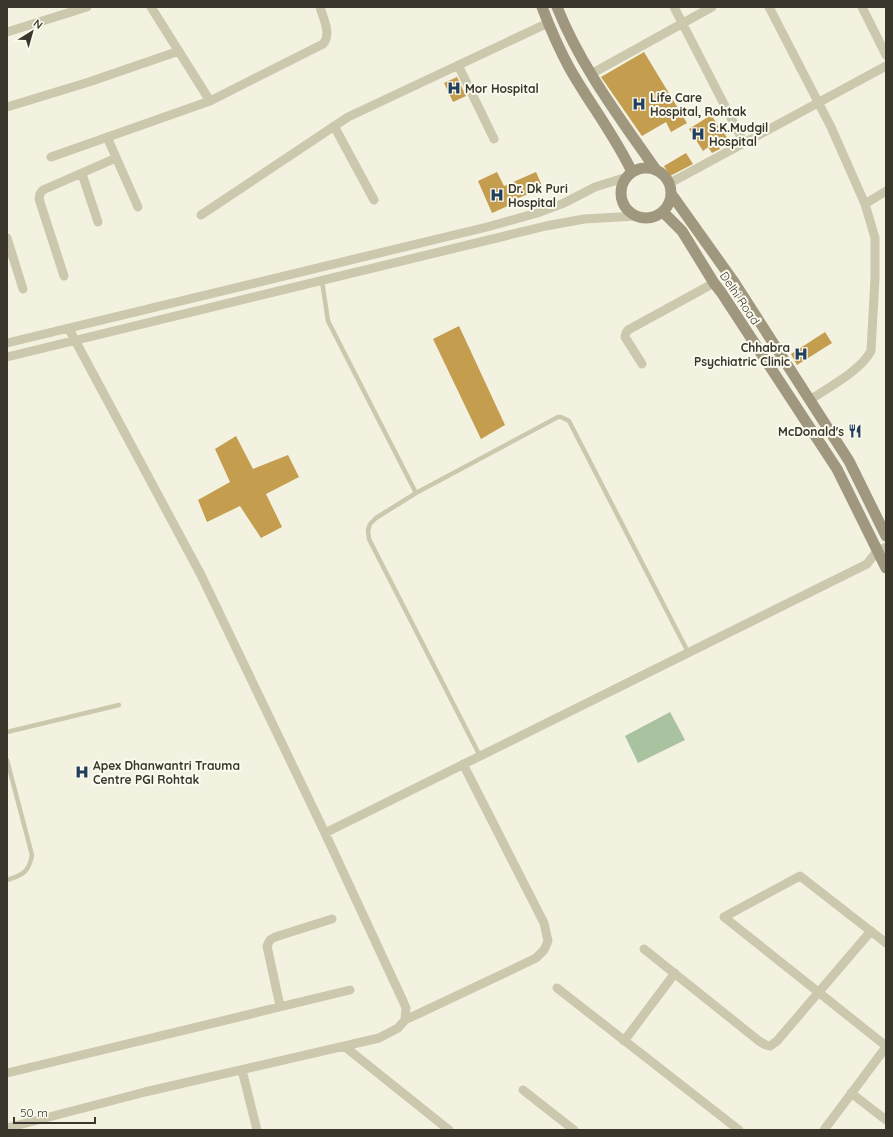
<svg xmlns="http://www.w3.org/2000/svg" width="893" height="1137" font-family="Quicksand,sans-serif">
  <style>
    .green { fill: #a9c3a1 }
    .building { fill: #c49d4f }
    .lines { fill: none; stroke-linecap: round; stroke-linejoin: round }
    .service { stroke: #ccc8ad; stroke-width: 4.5 }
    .minor { stroke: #ccc8ad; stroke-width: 9 }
    .secondary { stroke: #a0987e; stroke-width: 11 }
    .labels { text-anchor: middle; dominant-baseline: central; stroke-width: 4; stroke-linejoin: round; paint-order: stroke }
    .poi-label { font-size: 12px; font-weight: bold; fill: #3a362b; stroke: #fafaee; text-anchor: start }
    .street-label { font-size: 12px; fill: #3a362b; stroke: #fafaee }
  </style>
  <rect width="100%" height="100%" fill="#f3f2e1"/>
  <path class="green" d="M670,712L685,740L638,763L625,736Z"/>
  <path class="building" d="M644,52L687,123L671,132L666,122L642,136L601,77Z
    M457,77L466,96L453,102L444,83Z
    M711,115L728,139L718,145L720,149L712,153L708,147L703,151L689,129Z
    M686,153L693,164L670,176L664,166Z
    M497,172L504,186L536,172L543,188L511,201L512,204L492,213L478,181Z
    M459,326L505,425L481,439L433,339Z
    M825,332L832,343L797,365L791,354Z
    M236,436L253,469L288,455L299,477L266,494L282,527L261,538L240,506L207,522L198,500L230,482L215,449Z"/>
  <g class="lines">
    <path class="service" d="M322,281L328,321L416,493
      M7,732L119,705
      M480,756L369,539L368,530L370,524L376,518L416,493L558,417H561L569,421L688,652
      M7,760L32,855C29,872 23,875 7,880"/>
    <path class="minor" d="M151,7L210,101
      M674,7L744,143
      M769,7L831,127L865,204L875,238V278L871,351C859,372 830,386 810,400
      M862,7L886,55
      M7,32L87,7
      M458,65L494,139
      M591,74L712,7
      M7,107L89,82L179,51
      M334,126L374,200
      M107,137L138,207
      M51,157L210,101L323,44C332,34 323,18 320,7
      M82,174L98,222
      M670,183L886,66
      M865,204L886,191
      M201,215L348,117L548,23
      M7,238L23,289
      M64,276L39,199L40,194L43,190L116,158
      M7,343L487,227L537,213L564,203L595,187L627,177
      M7,357L546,226L584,219L637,216
      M642,364L625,337L626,333L628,330L714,283
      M325,833L867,564L877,551L886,547
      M886,943L800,876L724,917L886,1046
      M644,949L759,1041L766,1045L770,1046L777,1041L871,931
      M557,988L739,1130
      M280,1006L267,946L270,940L275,937L332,919
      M405,1020L509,971L536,958L544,950L548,941L544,923L463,764
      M624,1041L675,973
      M344,1046L449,1130
      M242,1070L257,1130
      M7,1073L350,990
      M523,1090L574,1130
      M851,1093L886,1120
      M7,1128L145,1092L379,1038L398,1028L405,1020L406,1008L403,1001L325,833L201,575L69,329
      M824,1130L886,1047"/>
    <path class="secondary" d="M542,7C550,28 559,49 570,69C590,104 615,136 632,172
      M557,7C581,67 620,118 656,170
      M621 193a25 25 0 1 1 50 0a25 25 0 1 1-50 0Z
      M672,195L734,282L849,461L886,536
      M663,212L682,231L714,283L721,292L837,469L886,568"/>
  </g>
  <defs>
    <g id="hospital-bare" transform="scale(1.08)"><path d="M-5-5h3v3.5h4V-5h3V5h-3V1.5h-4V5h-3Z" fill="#213f5c" stroke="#fafaee" stroke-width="2.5" paint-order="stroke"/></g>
    <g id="restaurant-bare" transform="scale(1.08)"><path d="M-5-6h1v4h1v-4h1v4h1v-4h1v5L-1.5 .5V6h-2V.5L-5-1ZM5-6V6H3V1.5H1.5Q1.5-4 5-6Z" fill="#213f5c" stroke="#fafaee" stroke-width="2.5" paint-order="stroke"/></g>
  </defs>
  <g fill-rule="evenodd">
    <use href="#hospital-bare" x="454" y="88"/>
    <use href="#hospital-bare" x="639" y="104"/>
    <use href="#hospital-bare" x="698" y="134"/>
    <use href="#hospital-bare" x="497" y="195"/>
    <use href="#hospital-bare" x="801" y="354"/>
    <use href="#restaurant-bare" x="855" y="431"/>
    <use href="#hospital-bare" x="82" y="772"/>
  </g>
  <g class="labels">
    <g class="poi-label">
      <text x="465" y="88">Mor Hospital</text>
      <text x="650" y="97">Life Care<tspan x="650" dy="14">Hospital, Rohtak</tspan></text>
      <text x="709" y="127">S.K.Mudgil<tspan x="709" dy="14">Hospital</tspan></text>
      <text x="508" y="188">Dr. Dk Puri<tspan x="508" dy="14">Hospital</tspan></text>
      <text x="790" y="347" text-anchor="end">Chhabra<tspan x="790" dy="14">Psychiatric Clinic</tspan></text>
      <text x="844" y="431" text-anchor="end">McDonald's</text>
      <text x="93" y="765">Apex Dhanwantri Trauma<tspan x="93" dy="14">Centre PGI Rohtak</tspan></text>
    </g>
    <g class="street-label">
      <text transform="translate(740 298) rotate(56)">Delhi Road</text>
    </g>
  </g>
  <rect width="893" height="1137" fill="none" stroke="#3a362b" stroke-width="16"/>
  <g transform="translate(32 32) rotate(37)" stroke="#fafaee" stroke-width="3" paint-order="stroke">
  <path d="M0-3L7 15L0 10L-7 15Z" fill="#3a362b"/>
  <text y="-6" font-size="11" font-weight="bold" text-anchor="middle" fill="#3a362b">N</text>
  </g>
  <path d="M14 1117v6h81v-6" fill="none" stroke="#3a362b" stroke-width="2"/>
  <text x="20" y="1117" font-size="12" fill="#3a362b" stroke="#fafaee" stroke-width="3" paint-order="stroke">50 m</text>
</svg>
